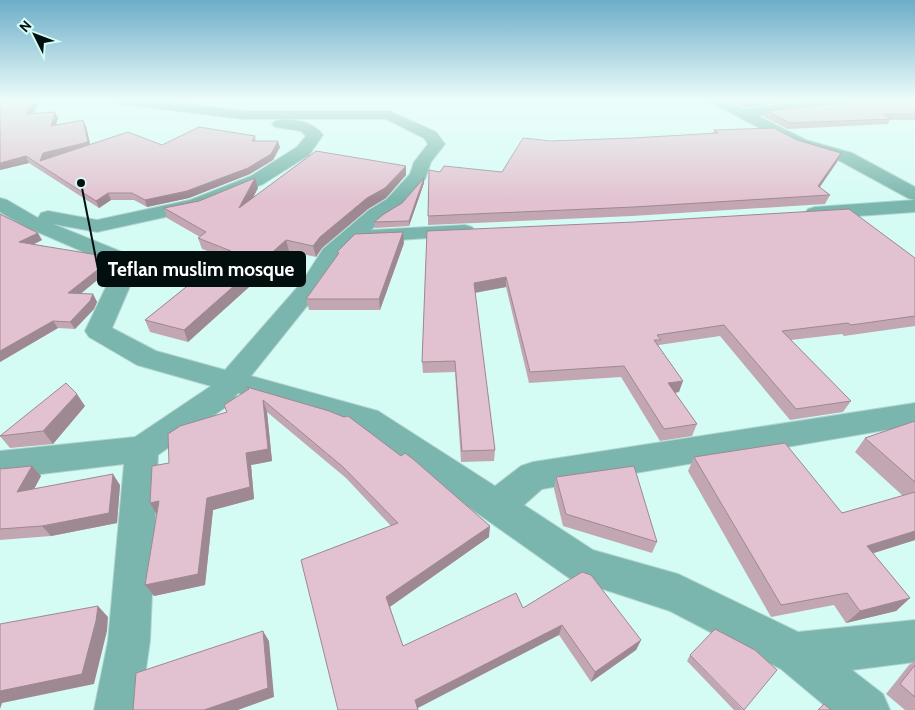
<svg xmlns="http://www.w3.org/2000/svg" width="915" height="710" font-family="Cabin,sans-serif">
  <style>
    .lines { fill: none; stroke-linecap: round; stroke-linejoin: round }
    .minor-casing { stroke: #b3d5d0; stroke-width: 2 }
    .minor { fill: #7ab6ad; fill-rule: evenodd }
    .wall { fill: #c2a7b3 }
    .shaded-wall { fill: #9e8892 }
    .building { fill: #e2c2d0; stroke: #9e8892 }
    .leader { fill: none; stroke: #030f0e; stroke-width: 2 }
    .callout-dot { fill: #030f0e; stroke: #d5fbf5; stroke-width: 2 }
    .callout { fill: #030f0e; stroke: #030f0e; stroke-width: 2 }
    .callout-label { font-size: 19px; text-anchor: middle; font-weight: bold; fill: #fff }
  </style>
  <rect width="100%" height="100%" fill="#d5fbf5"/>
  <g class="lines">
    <g class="minor-casing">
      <path id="minor" d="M0,100H10L5,106L0,107Z
        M113,100H155L243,111H389L436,132L445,144L431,162L425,179L401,207L383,218L371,230L465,225L472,227L475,231L472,235L356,243L340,258L319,291L251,376L378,411L495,486L521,466L533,462L915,403V425L542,489L524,505L593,550L678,574L798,632L915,620V662L852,670L883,694L890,710H830L781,669L670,611L569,578L357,428L238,393L230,404L158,455L150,641L140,710H94L108,641L124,464L0,479V451L135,437L211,386L137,365L89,337L85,331L116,266L26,227L0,212V198L7,200L38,218L41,213L48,211L97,220L190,200L251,176L297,147L306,136L301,131L275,127L272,124L275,121C290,117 313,121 323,135L309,155L263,184L202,209L97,232L53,224L137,258L140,263L112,328L156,351L225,370L302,282L323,249L369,210L387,199L410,174L414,162L428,144L424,138L386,119H243L120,104Z
        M710,100H728L744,109L824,100H871L864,104L758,116L806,140L852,153L915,187V200L908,198L840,161L794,146L712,103Z
        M915,200V212L815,219L808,217L805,213L808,209L815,207Z"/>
    </g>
    <use href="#minor" class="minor"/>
  </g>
  <path class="wall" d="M30,100H36L38,105L33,113L55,112L58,118L55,125L83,120L86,126L90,145H162L255,136L256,141L280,147L273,160L250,174L189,198L147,207L134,200H111L99,208L29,163L0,170Z
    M730,100H806L744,107Z
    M915,100V120H890L888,124L788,129L764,117L767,111Z
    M714,130L837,162L820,187L830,195L825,204L632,216L428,225V216L440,172H502L551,141L632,138L713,134Z
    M406,175L386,198L368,209L322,248L316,257L289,251L188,342L150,332L145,320L223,257L202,249L198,238L200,237L167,218L164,208L258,188L253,198Z
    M424,183L409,226L375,228L374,222L402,203Z
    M0,214L42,240L34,244L110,260L113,267L80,294H93L97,302L94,309L75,329L58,328L0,362Z
    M427,231L915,258V326L844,336L842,334L791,340L851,401L843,412L790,420L720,336L659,345L658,347L679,392L675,393L697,424L692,436L660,441L621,377L529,383L506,287L475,293L495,450L494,461L461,462L455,372L423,373L422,362Z
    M404,243L380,310H309L306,299L338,254L337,252Z
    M247,387L489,537L390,607L403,646L523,608L641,640L636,650L591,682L559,635L338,710L391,526L346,478L267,412L272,461L251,465L254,499L213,510L205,585L154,596L145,585L157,514L150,503L169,463L227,412L248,390Z
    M85,406L53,444L10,448L0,436Z
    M915,421V540L873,553L910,598L896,611L846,623L834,605L771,617L688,471L694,457L842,513L903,496L855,452L865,438Z
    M32,466L41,476L34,489L120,485L117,523L51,536L0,540V469Z
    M556,477L657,542L652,553L563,526L554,489Z
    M690,655L743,710H734L687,661Z
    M915,661V710H905L886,694L909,665Z"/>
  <path class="shaded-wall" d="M35,100L38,105L29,120L26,114Z
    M759,100H806L744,107L746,101Z
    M55,112L58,118L54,132L51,126Z
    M83,120L86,126L91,148L46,159L43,168L40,161L43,153Z
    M278,141L280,147L273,160L250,174L189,198L147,207L145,200Z
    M841,153L837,162L814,195L818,186Z
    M26,156L29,163L0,170V163Z
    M406,166V175L386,198L368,209L322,248L316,257L313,246L320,237Z
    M255,178L258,188L242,218L239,208Z
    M424,178V183L409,226V221Z
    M108,193L111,200L99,208L96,201Z
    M403,232L404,243L380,310L379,299Z
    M38,233L42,240L24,249L19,242Z
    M286,240L289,251L188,342L184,330Z
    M110,260L113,267L72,301L68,293Z
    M506,277V287L473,293L474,283Z
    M93,294L97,302L94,309L75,329L70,322Z
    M53,321L58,328L0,362V351Z
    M683,381L679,392L664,394L668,383Z
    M77,394L85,406L53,444L43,431Z
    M263,400L267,412L272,461L251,465L254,499L213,510L205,585L154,596L145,585L207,498L246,453Z
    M32,466L41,476L27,502L17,492Z
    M113,474L120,485L117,523L51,536L42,526Z
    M159,501L157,515L150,503Z
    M490,526L489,537L388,608L386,597Z
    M915,531V540L855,559L867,546Z
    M910,598L896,611L846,623L860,611Z
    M98,606L108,617L107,631L94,684L2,703L0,709V691Z
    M562,625L559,635L416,709L415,700Z
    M263,631L269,641L274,697L238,710H204Z
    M641,640L636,650L591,682L595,672Z"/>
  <path class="building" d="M30,100H35L26,114L55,112L51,126L83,120L88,142L43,153L40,161L128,132L162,145L199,127L255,136L252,141H278L271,154L248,168L187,191L145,200L132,193H108L96,201L26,156L0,163V134H1H0V103Z
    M743,100H759L746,101Z
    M867,100H915V114H883L891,119L790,123L767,111Z
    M774,128L797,140L841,153L818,186L830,195L634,207L428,216L429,170L440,172L444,166L502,172L523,138L551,141L632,138L718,133L714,130Z
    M316,151L406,166L385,188L367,198L320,237L313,246L286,240L184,330L145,320L231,251L198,238L206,232L164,208L199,201L255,178L239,208Z
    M424,178L409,221L374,222L384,214L402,203Z
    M849,209L915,258V316L851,325L848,323L782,331L851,401L796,409L724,325L657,335L661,340H654L683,381L668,383L697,424L664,429L624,366L530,372L506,277L474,283L495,450L462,451L455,361L422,362L427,231L634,222Z
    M0,214L38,233L19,242L98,255L110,260L68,293L93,294L90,301L70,322L53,321L0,351Z
    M403,232L379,299H306L339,253L337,252L355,234Z
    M66,383L77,394L43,431L0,436Z
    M247,387L329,411L344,417L348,416L401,456L405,453L413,459L490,526L386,597L403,646L516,593L523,608L582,572L591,575L641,640L595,672L562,625L415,700L418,710H338L301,560L398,523L343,467L263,400L268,449L246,453L250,487L207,498L198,574L145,585L159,501L150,503L152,466L169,463L168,434L180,426L227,412L224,405L249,389Z
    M915,421V482L865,438Z
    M785,443L842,513L915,492V531L867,546L910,598L860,611L847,593L781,605L694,457Z
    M32,466L17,492L113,474L109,513L42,526L0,529V469Z
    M634,466L657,542L566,514L556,477Z
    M98,606L96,621L82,674L0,691V624Z
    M715,629L755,650L777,670L744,710L690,655Z
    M263,631L268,688L204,710H133L136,673Z
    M915,665V697L900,684Z
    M824,704L831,710H818Z"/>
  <linearGradient id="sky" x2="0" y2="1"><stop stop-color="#6dadc8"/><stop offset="0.5" stop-color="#ecfdfa"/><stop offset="1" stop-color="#ecfdfa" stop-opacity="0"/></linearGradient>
  <rect width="915" height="200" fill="url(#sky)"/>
  <path class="leader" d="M81 183L98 269"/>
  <circle class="callout-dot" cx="81" cy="183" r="5"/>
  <rect class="callout" x="98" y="252" width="207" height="34" rx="5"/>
  <g class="callout-label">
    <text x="201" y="276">Teflan muslim mosque</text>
  </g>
  <g transform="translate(35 35) rotate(312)" stroke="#d5fbf5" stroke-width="4" paint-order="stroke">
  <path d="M0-4L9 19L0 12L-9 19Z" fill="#030f0e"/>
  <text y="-8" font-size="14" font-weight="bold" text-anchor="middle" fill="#030f0e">N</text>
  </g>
</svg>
